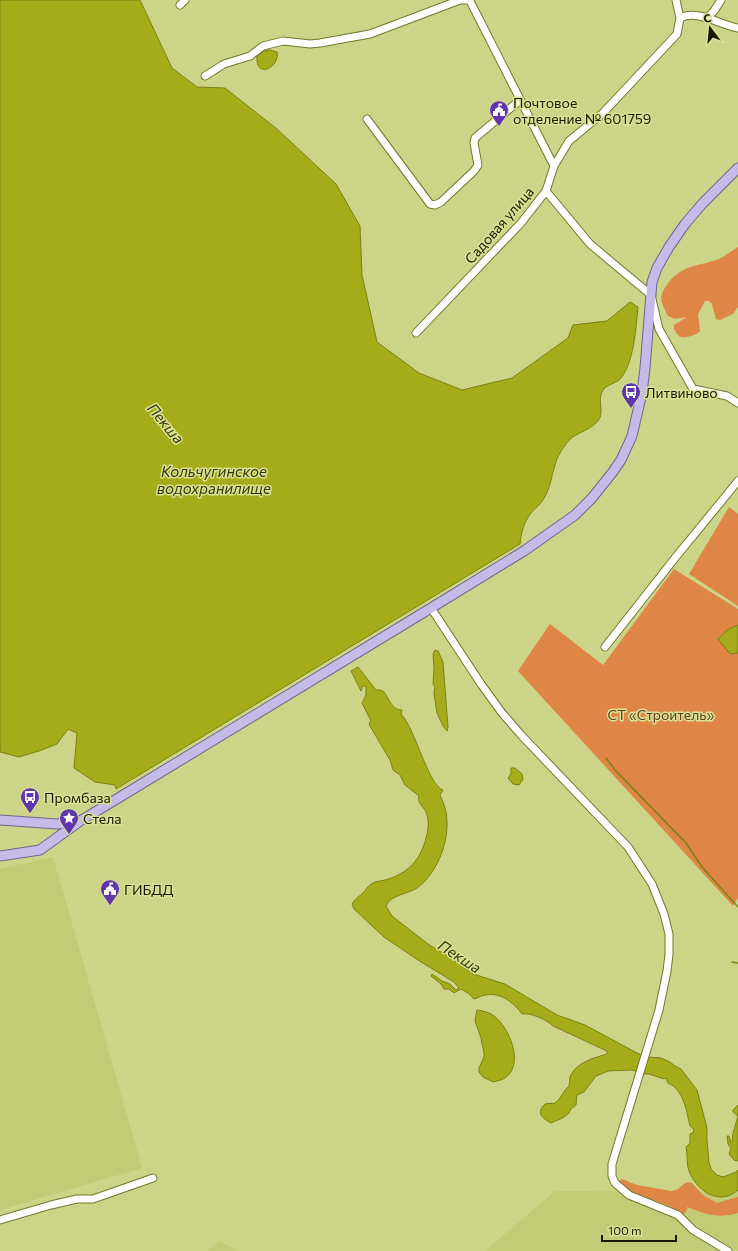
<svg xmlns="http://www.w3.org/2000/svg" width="738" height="1251" font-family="Commissioner,sans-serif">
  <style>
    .built { fill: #c2cb75 }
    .green { fill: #df8545 }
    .water { fill: #a4ad19; stroke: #7a8112 }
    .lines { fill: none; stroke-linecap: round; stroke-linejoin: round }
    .stream { stroke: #7a8112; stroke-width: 1.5 }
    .minor-casing { stroke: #717729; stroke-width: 9 }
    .major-casing { stroke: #6f658d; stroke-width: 11 }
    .minor { stroke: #fff; stroke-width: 7 }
    .major { stroke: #c5bbe8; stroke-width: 9 }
    .labels { text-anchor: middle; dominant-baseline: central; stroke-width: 3; stroke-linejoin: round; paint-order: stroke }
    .poi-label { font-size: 14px; fill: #171900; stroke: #d9e294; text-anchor: start }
    .street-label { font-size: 14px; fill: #171900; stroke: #d9e294 }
    .park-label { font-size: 14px; fill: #653a1d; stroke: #d9e294 }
    .water-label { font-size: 15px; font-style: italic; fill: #333600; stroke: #d9e294 }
  </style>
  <rect width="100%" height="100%" fill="#ccd587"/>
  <path class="built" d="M53,857L142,1168L0,1210V869Z
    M555,1191L738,1192V1251H485Z
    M219,1241L239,1251H208Z"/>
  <path class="green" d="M738,247V307L733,314L720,320L716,319L712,304L709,301H705L698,314L700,331C697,335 686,338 681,337C678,336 676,332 674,329V325L687,317L675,319L668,316C660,301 658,296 669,282C682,265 700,266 719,259C725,256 732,251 738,247Z
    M729,507L738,514V606L689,574Z
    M674,569L738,609V898L733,906L518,671L550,624L603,665Z
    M622,1179L637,1185L671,1191L678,1189L684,1184L688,1182L692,1183L703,1195L717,1203L738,1197V1213C717,1219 706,1214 687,1207V1210L684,1214L667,1205L626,1190L620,1185L619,1181Z"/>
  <path class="water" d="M0,0H140L172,68L197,87L225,88L277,129L336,184L360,226L362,275L377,342L419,373L462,390L512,378L568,338L573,325L607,321L630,302L638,307C636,326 634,366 619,380C614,384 605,385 602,392C597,402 606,414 596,423C587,432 573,433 566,444C563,448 559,454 557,459C552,472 551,488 543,500C540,505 535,508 531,513C524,522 521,533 520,544L116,789L115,785L95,782L74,768L77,733L68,729L57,744L39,751L19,757L0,752Z
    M270,50L277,52C281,66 255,81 257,56L264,51Z
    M738,625V653L730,654L718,639L727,630Z
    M435,650L438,651L443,662L448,727L447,731L443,726L437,713L434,693L435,687L433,684L434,668L433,654Z
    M358,667L376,690H381L384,692C389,698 392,711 402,710L401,714C415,728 428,785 443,790L440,795C444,804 447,812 447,822C448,845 436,874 417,888C408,894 390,895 386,906L392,916L428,944L451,958L473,974L505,984L557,1015L585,1025L637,1053L648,1057L661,1058L670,1062L675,1066L681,1069L697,1090L707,1128V1140L709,1163L711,1169L717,1175L723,1177L736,1172L738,1170V1190C720,1206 697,1192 689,1171C686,1163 688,1155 686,1147L690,1143V1134L693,1133L694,1129L690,1126C686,1110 684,1090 668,1083L666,1078L664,1079L649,1074H644L632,1070L608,1071L596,1076L584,1092L577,1095L576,1105L571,1109C568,1117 560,1119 551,1123C546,1120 538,1116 541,1109C542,1107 544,1105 545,1104C548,1103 552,1104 555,1103C560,1100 564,1090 569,1086C570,1083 569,1080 570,1077C576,1062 594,1058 607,1054V1051L553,1026C548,1020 529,1012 522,1014C514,1003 501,992 486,995C482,995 478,998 474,999L468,993L461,989L454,993L449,989H444L441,984L431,976L432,974L442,981L450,984L456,990L459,988L454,982L421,962L384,937L354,909L352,904C355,899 358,897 362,894C366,890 368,885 373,883C377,881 381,881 385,880C405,875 419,862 425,842C428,832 430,822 426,812C423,806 417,803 419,796L405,785L400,775L393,770L390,760L370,726L369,723L371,721L362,703L366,695V686H363L361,691L351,671Z
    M511,768H515L522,774L523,779L519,785L513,784L508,778L511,774Z
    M477,1010C483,1011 489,1012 494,1016C509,1027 525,1064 505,1078C502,1080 497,1081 493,1082L483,1077L479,1072V1068L484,1057V1053L481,1038L475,1021Z
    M738,1105V1161L734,1160L729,1154L731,1148L728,1144L727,1136H729L731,1143L732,1142L733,1133L738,1116L733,1112V1110Z"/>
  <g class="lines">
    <path class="stream" d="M606,758L615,770L686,843L702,867L738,907
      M732,962L738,963"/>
    <g class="minor-casing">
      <path id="minor" d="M470,1L554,166
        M180,5L185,0
        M680,18C698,9 720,25 738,28
        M707,18L714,11L721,0
        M205,76L224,64L250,56L263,46L283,41L310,44L320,43L370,34L460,0H470
        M367,119L430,204L435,205L441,202L474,171L478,165L474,143L475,138L520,100
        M546,191L590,244L651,295L659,329L693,389L727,396L738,403
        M416,333L521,223L546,191L554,166L569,141L603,113L677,34L680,18L676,0
        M431,608L481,684L502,713L522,736L628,847L652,884L664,914L669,934V954L667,971L659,1010L612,1164V1176L615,1183L629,1195L678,1215L693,1230L728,1251
        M605,647L675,558L738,481
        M0,1220L51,1205L77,1199H93L153,1178"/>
    </g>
    <g class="major-casing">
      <path id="major" d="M0,820L57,824L79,821
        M0,856L40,850L80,821L120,797L431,608L524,551L575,515L592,498L612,473L621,460L632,436L642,393L645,368L652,282L657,268L669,247L685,224L702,204L738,168"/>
    </g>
    <use href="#minor" class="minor"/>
    <use href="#major" class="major"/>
  </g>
  <defs>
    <g id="civic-pin" transform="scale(1)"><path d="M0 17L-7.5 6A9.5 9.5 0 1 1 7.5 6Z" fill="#5f36ae" stroke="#d9e294"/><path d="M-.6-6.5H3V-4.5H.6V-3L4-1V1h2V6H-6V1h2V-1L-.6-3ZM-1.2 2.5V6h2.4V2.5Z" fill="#fff"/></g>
    <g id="bus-pin" transform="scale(1)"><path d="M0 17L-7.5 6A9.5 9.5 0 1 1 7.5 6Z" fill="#5f36ae" stroke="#d9e294"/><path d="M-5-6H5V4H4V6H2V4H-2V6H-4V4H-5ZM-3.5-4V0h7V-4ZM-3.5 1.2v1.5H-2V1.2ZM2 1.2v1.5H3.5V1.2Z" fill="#fff"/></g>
    <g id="sight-pin" transform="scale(1)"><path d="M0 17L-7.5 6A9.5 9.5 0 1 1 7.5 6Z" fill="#5f36ae" stroke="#d9e294"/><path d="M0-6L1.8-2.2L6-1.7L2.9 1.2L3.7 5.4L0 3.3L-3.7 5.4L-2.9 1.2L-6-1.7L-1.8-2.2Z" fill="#fff"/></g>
  </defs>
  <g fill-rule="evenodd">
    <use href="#civic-pin" x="499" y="110"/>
    <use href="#bus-pin" x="631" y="392"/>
    <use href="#bus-pin" x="30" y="797"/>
    <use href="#sight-pin" x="69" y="818"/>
    <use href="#civic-pin" x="110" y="889"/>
  </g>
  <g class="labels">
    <g class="poi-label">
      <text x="513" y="102">Почтовое<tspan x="513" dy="16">отделение № 601759</tspan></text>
      <text x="645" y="392">Литвиново</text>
      <text x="44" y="797">Промбаза</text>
      <text x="83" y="818">Стела</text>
      <text x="124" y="889">ГИБДД</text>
    </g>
    <g class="street-label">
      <text transform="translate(499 225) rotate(-49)">Садовая улица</text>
    </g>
    <g class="park-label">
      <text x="661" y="714">СТ «Строитель»</text>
    </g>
    <g class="water-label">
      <text transform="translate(166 423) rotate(50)">Пекша</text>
      <text x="214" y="471">Кольчугинское<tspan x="214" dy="17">водохранилище</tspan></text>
      <text transform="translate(460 956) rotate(33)">Пекша</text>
    </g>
  </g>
  <g transform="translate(710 28) rotate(344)" stroke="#d9e294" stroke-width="3" paint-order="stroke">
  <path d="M0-3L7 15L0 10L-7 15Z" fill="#171900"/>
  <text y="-6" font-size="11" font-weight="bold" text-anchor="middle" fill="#171900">С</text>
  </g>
  <path d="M602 1235v6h74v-6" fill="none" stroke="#171900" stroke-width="2"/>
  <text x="608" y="1235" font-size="12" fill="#171900" stroke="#d9e294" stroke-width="3" paint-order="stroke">100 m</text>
</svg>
